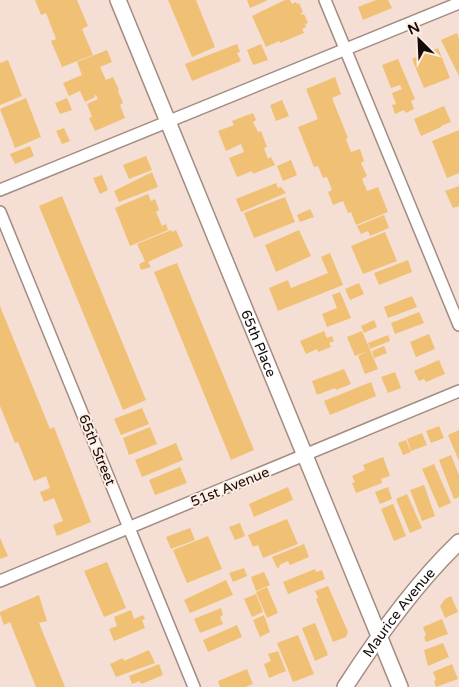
<svg xmlns="http://www.w3.org/2000/svg" width="459" height="687" font-family="'Varela Round',sans-serif">
  <style>
    .building { fill: #f0c174 }
    .lines { fill: none; stroke-linecap: round; stroke-linejoin: round }
    .minor-casing { stroke: #a28d83; stroke-width: 14 }
    .tertiary-casing { stroke: #a28d83; stroke-width: 18 }
    .minor { stroke: #fff; stroke-width: 11 }
    .tertiary { stroke: #fff; stroke-width: 15 }
    .labels { text-anchor: middle; dominant-baseline: central; stroke-width: 4; stroke-linejoin: round; paint-order: stroke }
    .street-label { font-size: 14px; fill: #130c08; stroke: #ffece3 }
  </style>
  <rect width="100%" height="100%" fill="#f5ded3"/>
  <path class="building" d="M35,0H77L88,26L82,29L93,55L62,67L51,41L56,39L46,13L41,15Z
    M168,0H196L215,47L192,57Z
    M247,0H268L250,8Z
    M285,0H290L292,4L296,2L297,4L299,3L303,12L301,13L302,15L304,14L308,23L305,24L306,27L302,29L304,33L280,43L279,41L266,47L252,16Z
    M376,0H388L392,8L363,20L358,7Z
    M457,33L459,39V76L441,40Z
    M237,44L240,52L237,53L241,61L192,81L185,64Z
    M261,44L268,60L253,65L247,50Z
    M438,48L450,78L424,88L412,59Z
    M107,50L112,62L100,67L106,80L113,77L119,90L118,91L123,103L120,105L125,118L95,131L89,118L92,117L87,104L98,99L96,95L94,96L95,97L85,102L80,91L69,96L63,83L82,75L77,62Z
    M398,59L415,99L411,101L414,109L406,113L404,110L395,114L392,105L396,104L392,93L402,89L400,85L391,88L382,65Z
    M8,60L22,96L0,105V63Z
    M335,77L341,94L332,98L348,138L346,139L351,152L360,149L364,161L361,163L367,176L362,179L367,191L378,187L388,212L356,225L351,212L348,213L343,201L333,205L328,192L332,190L327,177L323,178L318,166L314,167L298,127L318,119L306,89Z
    M26,98L41,137L15,148L0,109Z
    M67,98L72,110L60,114L55,103Z
    M282,100L289,116L276,121L270,105Z
    M444,106L451,122L441,126V127L421,136L414,119Z
    M253,113L256,120L253,122L258,132L261,131L267,147L264,148L268,159L271,157L275,165L253,174L252,171L237,177L229,158L244,152L241,144L226,151L218,131L234,125L232,121Z
    M64,128L70,141L62,144L56,131Z
    M459,130V173L447,178L432,141Z
    M30,146L34,156L15,164L10,154Z
    M146,156L152,170L129,179L123,165Z
    M291,160L297,175L283,181L277,166Z
    M152,172L158,187L119,202L114,191Z
    M102,175L108,190L100,194L93,178Z
    M276,183L278,188L281,187L286,193L241,212L236,199Z
    M459,186V206L453,208L445,191Z
    M148,194L151,201L155,199L159,210L156,212L162,226L166,224L168,230L130,246L115,208Z
    M62,196L146,400L123,410L39,206Z
    M285,197L295,222L254,238L244,213Z
    M310,209L314,217L300,222L297,215Z
    M384,215L389,228L370,236L368,231L361,234L357,226Z
    M171,230L172,232L176,230L183,246L148,262L151,267L141,270L139,264L145,261L137,244Z
    M299,230L311,256L276,272L265,245Z
    M385,232L397,261L363,274L351,246Z
    M330,253L343,285L278,311L269,288L288,280L291,288L328,273L321,257Z
    M408,260L412,272L379,285L374,273Z
    M177,263L254,450L231,460L154,272Z
    M359,283L364,294L350,300L345,289Z
    M340,292L351,318L327,327L322,314L337,308L332,295Z
    M412,296L417,307L388,318L384,307Z
    M0,306L50,429L54,427L91,522L57,536L53,525L63,521L54,498L44,502L40,492L50,488L46,476L34,481L18,442L15,443L0,406Z
    M419,312L424,323L395,334L391,323Z
    M374,320L377,327L364,333L361,326Z
    M324,331L327,338L332,336L334,341L329,343L331,347L318,352L317,349L306,354L300,341Z
    M362,331L378,369L365,374L358,356L368,351L355,356L347,337Z
    M429,334L435,349L416,357L410,342Z
    M388,335L390,341L370,349L368,343Z
    M384,346L387,353L374,358L372,351Z
    M439,360L445,374L426,382L424,379L419,381L414,371Z
    M344,369L351,384L336,390L335,388L317,395L312,381Z
    M395,372L401,388L388,393L381,377Z
    M371,382L376,396L330,415L324,401Z
    M142,408L149,424L121,435L114,419Z
    M439,426L444,438L431,443L426,431Z
    M150,427L157,444L129,455L123,438Z
    M459,430V461L448,435Z
    M422,433L427,445L411,451L407,439Z
    M406,440L411,452L403,455L398,443Z
    M176,443L183,460L142,477L135,460Z
    M451,455L459,475V497L454,499L439,460Z
    M383,457L390,476L381,479L382,483L356,493L352,483L355,482L352,476L365,470L363,465Z
    M434,464L451,503L439,508L422,469Z
    M180,467L187,483L155,495L149,480Z
    M424,485L435,516L422,521L410,490Z
    M288,487L293,500L254,517L249,504Z
    M388,487L392,499L380,504L375,492Z
    M407,494L422,528L410,533L396,499Z
    M393,504L406,536L394,541L381,509Z
    M287,519L298,544L263,558L258,545L253,547L248,535Z
    M240,523L245,536L235,540L229,527Z
    M190,528L195,540L171,549L166,537Z
    M208,536L222,569L187,583L173,550Z
    M0,538L8,556L0,559Z
    M304,544L309,557L290,565L288,561L279,565L280,567L277,568L272,557Z
    M107,562L126,608L104,617L84,571Z
    M244,568L247,576L233,582L229,573Z
    M315,569L316,572L322,570L325,579L288,594L283,582Z
    M264,572L270,585L256,591L251,577Z
    M226,580L233,595L190,613L184,600Z
    M328,586L348,632L346,637L333,642L316,599L318,598L315,591Z
    M267,587L278,613L267,618L256,592Z
    M256,594L263,612L252,617L244,599Z
    M39,595L47,621L39,623L65,687H36L10,622L4,625L0,614V612Z
    M451,596L458,612L445,618L440,606L445,599Z
    M221,608L223,615L220,617L223,624L200,633L194,619Z
    M131,610L134,619L143,615L145,619L142,620L145,628L114,641L109,629L117,626L114,617Z
    M264,615L270,632L260,637L253,620Z
    M442,619L448,634L426,642L424,637L426,635L423,627Z
    M315,623L328,655L315,661L302,628Z
    M237,625L242,637L208,652L203,640Z
    M298,635L314,674L293,682L277,643Z
    M443,643L449,657L428,666L424,650Z
    M149,650L155,663L116,677L110,664L123,658L124,661Z
    M278,651L286,671L269,678L264,664L271,661L268,654Z
    M159,664L163,675L141,684L140,681L132,684L129,676Z
    M452,664L458,679L436,687L434,681L436,680L433,672Z
    M247,669L253,684L245,687H220L218,681Z"/>
  <g class="lines">
    <g class="minor-casing">
      <path id="minor" d="M325,0L459,325
        M0,190L459,3
        M0,212L194,687
        M0,581L459,391"/>
    </g>
    <g class="tertiary-casing">
      <g id="tertiary">
        <path id="s1" d="M118,0L400,687"/>
        <path id="s2" d="M345,687C378,636 415,584 459,542"/>
      </g>
    </g>
    <use href="#minor" class="minor"/>
    <use href="#tertiary" class="tertiary"/>
  </g>
  <g class="labels">
    <g class="street-label">
      <text stroke="none"><textPath href="#s1" startOffset="371">65th Place</textPath></text>
      <text transform="translate(97 450) rotate(68)">65th Street</text>
      <text transform="translate(230 487) rotate(-22)">51st Avenue</text>
      <text stroke="none"><textPath href="#s2" startOffset="92">Maurice Avenue</textPath></text>
    </g>
  </g>
  <g transform="translate(419 40) rotate(336)" stroke="#ffece3" stroke-width="4" paint-order="stroke">
  <path d="M0-4L9 19L0 12L-9 19Z" fill="#130c08"/>
  <text y="-8" font-size="14" font-weight="bold" text-anchor="middle" fill="#130c08">N</text>
  </g>
</svg>
